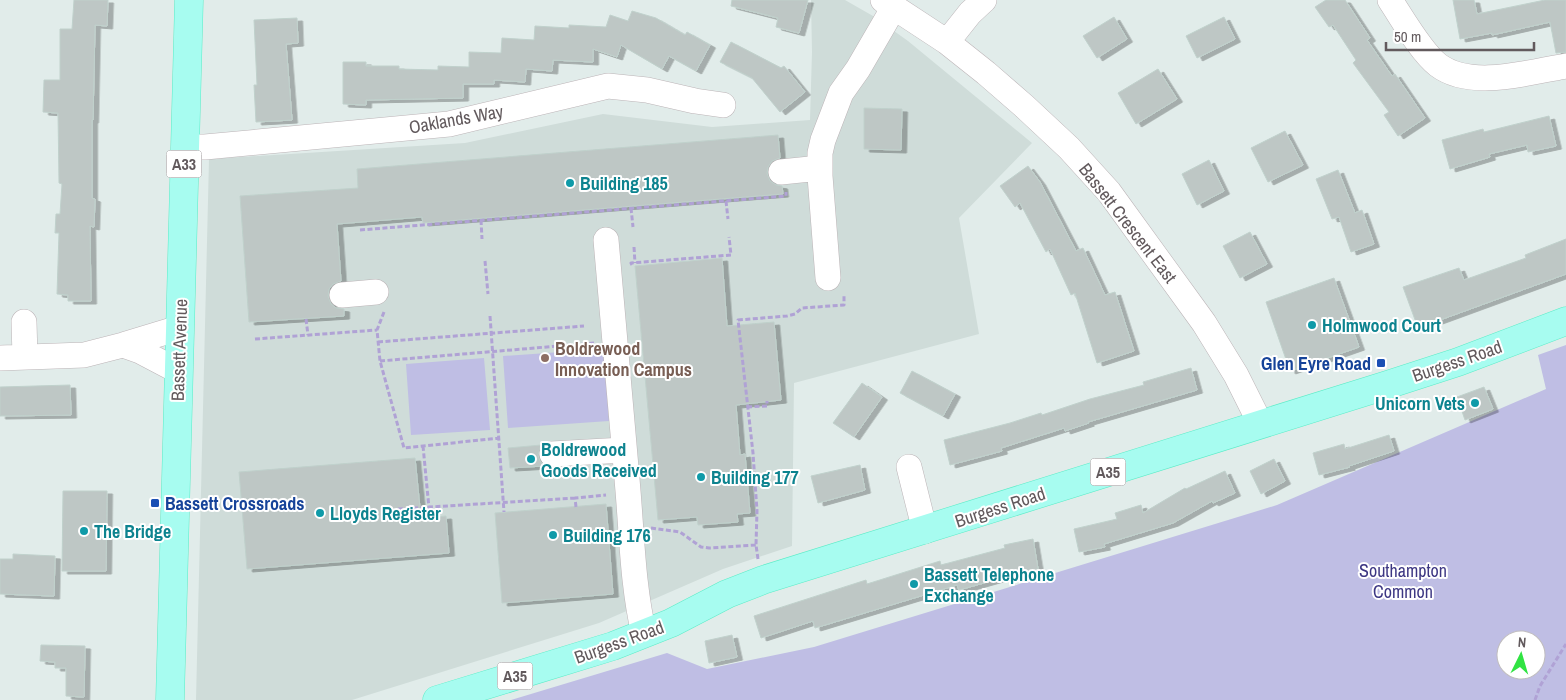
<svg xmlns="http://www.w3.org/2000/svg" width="1566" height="700" font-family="'Archivo Narrow',sans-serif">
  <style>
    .education { fill: #cfdcd9 }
    .green { fill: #bfbee4; fill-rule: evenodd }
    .building { fill: #bec7c5; stroke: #c0d1cc; filter: url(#shadow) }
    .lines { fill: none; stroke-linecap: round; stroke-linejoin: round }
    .minor-casing { stroke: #bcb4b7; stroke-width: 26 }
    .major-casing { stroke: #5aecc7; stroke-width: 29 }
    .path { stroke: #b0a2d5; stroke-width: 3; stroke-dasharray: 5 2.5; stroke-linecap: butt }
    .minor { stroke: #fff; stroke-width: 25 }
    .major { stroke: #a7fcf0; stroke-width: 28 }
    .culture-dot { fill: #0f9aa8; stroke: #fff; stroke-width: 2 }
    .education-dot { fill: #8d6e63; stroke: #fff; stroke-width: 2 }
    .transit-dot { fill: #1a4fb4; stroke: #fff; stroke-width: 2 }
    .labels { text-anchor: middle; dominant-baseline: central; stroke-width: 4; stroke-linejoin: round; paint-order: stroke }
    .shield { fill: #fff; stroke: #918c8e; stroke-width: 1 }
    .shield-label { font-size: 16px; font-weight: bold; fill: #625a5d }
    .street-label { font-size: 18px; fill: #625a5d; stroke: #fff }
    .culture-label { font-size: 18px; font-weight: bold; fill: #0d838f; stroke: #fff; text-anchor: start }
    .education-label { font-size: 18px; font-weight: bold; fill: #785e54; stroke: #fff; text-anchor: start }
    .transit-label { font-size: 18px; font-weight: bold; fill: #164399; stroke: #fff; text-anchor: end }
    .park-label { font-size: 18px; fill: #3d3783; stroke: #fff }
  </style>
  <defs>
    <filter id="shadow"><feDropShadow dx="5.5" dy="3" stdDeviation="0" flood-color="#0004"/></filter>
  </defs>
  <rect width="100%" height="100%" fill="#e1ecea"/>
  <path class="education" d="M811,0H845L873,16L908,41L1032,143L959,218L979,334L794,383L792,546L723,569L599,623L352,700H196L209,159L465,143L603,114L712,127L810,120L812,52Z"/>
  <path class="green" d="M1566,345V700H511L667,653L707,669L814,647L1277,505L1546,389L1538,355ZM1506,640H1536V670H1506Z
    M604,349L609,421L508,428L503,356Z
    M484,358L490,430L411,435L406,364Z"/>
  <path class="building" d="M74,0H108L107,26L95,25L93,120H92V198L95,199L94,227L90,226L91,301H68V295L57,294L59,233H55L56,214H60L62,184L59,183L58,113L43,112L44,80H60V29H72Z
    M732,0H808L799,33L776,27L778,18L731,6Z
    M1326,0H1345L1370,38L1367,40L1392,76L1395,74L1425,118L1398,136L1384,115L1389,112L1353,63L1356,60L1333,25L1329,27L1315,7Z
    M1453,0H1474L1477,14L1545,0H1566V52L1556,53L1550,22L1492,35V33L1460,39Z
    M632,11L656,18L685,35L687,32L710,45L696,71L669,56L662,69L621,45L617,57L593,49V62L553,60L552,71L526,69L525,82L494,80V84H463V98L366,100V105L343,104V62H366V66H399V69L438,70V66L469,67V52L501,53L502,38L534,40L535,26L569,28V25L606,27L610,15L628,21Z
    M1114,17L1127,39L1097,58L1083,36Z
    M1224,17L1235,39L1197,58L1186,36Z
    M297,18L298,43L286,44L292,120L256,122L254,85H257L254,20Z
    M731,42L781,68L784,66L805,92L780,112L752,78L720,62Z
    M1158,69L1177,99L1136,124L1118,93Z
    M864,108L902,109L901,150L864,149Z
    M1549,116L1556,146L1528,152L1527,145L1489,154L1490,157L1450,169L1442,140L1483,129L1484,132Z
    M1285,131L1303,165L1268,182L1251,148Z
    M778,135L780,158L772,161L768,167L767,173L770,181L776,185L782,186L783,194L423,223L422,217L337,224L341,281L333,284L329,289L328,296L331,304L336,308L344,309V316L249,322L240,196L358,188L357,169Z
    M1209,160L1224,191L1197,205L1182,174Z
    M1028,166L1040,182L1076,251L1083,248L1105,295L1115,292L1134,351L1097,363L1075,293L1071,295L1050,249L1046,252L1020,203L1015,207L1000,186Z
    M1338,170L1355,213L1362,210L1374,244L1351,252L1339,217L1332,219L1316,179Z
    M1250,232L1267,264L1240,278L1223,246Z
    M1566,239V274L1418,328L1403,287L1459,268L1464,280L1526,258L1525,255Z
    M722,258L727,326L774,322L781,400L736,405L740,455L745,454L750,513L737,514L738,522L698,525L697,517L658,520L635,266Z
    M1334,278L1359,347L1290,371L1266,302Z
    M1191,368L1197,390L1088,422L1089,423L1065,431L1064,428L1001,448L1002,451L950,465L944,440L1010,423L1041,413L1042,415L1090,399L1144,385L1143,382Z
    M912,371L955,394L943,416L900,393Z
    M862,383L882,397L854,437L833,423Z
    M70,385L71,415L0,416V387Z
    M1484,387L1493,409L1465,420L1457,397Z
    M1389,435L1394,451L1349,466L1350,467L1319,475L1313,453L1344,444L1345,449Z
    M541,445L538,455L540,461L544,466L510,468L508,448Z
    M415,458L421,518L446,516L449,553L247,569L239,472Z
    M1274,459L1285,481L1261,494L1250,471Z
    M860,465L865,490L818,503L811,476Z
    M1225,471L1235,493L1213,503L1212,501L1173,523L1104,544L1105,547L1079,552L1074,529L1117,519L1115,513L1141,505L1143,513L1185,488L1186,489Z
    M63,491H107L106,571H62Z
    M606,504L613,594L502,603L495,513Z
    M1033,539L1038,569L1004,576L1005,577L959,590L957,585L815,628L813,621L761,638L754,616L866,580L867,584L940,561L941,565L1005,548L1004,545Z
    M13,554L55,556L54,596L0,594V559H13Z
    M732,635L737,657L709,663L705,641Z
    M41,645L85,646L84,697L66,696V668H55V662L40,661Z"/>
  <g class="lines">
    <g class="minor-casing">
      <path id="minor" d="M883,0L947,42L986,73L1024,106L1069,148L1109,192L1204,323L1236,375L1261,425
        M1390,0C1402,18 1421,52 1438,65C1471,90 1529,72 1566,66
        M947,42L970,13L984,0
        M185,147H205L449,124L608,86L647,90L695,101L723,105
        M781,172L820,168
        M606,240C613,323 621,407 628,491C632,539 633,587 644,634
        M828,278L820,176V153L823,140L841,93L858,69L894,7
        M342,295L376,292
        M24,322L25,357
        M123,345L140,351L178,371
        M0,358L84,355L123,345L179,328
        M552,454L624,450
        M909,467L925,531"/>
    </g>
    <g class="major-casing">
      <path id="major" d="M170,700L189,0
        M437,700L613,646L671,623L727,594L763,580L1387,385L1458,362L1566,321"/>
    </g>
    <path class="path" d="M726,201L728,219
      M631,208L633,227
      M481,220L482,239
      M360,230L786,196V192
      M634,247L635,263
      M485,261L488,294
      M632,265L631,263L731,255L729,237
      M384,312L377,330L380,361L404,448L500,438
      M490,316L504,512
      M306,319L308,335
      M255,339L377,330
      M378,342L584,326
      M380,361L594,343
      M747,407L767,406V401
      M423,446L429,508
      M576,507L575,498L606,495
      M398,509L575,498
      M651,528L680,532L701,547L709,548L756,545
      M758,559L756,545L757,511L753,453L738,320L787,316L795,314L802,308L844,305V294
      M1535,700L1540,686L1566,644"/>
    <use href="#minor" class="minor"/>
    <use href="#major" class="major"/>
  </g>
  <g class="culture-dot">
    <circle cx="570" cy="183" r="5"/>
    <circle cx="1312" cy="325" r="5"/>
    <circle cx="1475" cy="403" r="5"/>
    <circle cx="531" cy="459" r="5"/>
    <circle cx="701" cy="477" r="5"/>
    <circle cx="320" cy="513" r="5"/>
    <circle cx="84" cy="531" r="5"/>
    <circle cx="553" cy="535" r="5"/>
    <circle cx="914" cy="584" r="5"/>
  </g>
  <circle class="education-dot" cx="545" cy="358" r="5"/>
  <g class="transit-dot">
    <rect x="1376" y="358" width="10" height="10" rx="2.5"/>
    <rect x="150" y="498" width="10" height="10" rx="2.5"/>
  </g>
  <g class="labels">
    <g class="shield">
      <rect x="166.5" y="150.5" width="35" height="27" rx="4"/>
      <rect x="1090.5" y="458.5" width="35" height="27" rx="4"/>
      <rect x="497.5" y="662.5" width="35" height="27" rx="4"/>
    </g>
    <g class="shield-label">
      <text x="184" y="164">A33</text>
      <text x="1108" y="472">A35</text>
      <text x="515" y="676">A35</text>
    </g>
    <g class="street-label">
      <text transform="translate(456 119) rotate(-10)">Oaklands Way</text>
      <text transform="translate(1128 223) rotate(52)">Bassett Crescent East</text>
      <text transform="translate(179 350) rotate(-88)">Bassett Avenue</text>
      <text transform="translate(1457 361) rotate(-19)">Burgess Road</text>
      <text transform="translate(1000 507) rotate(-18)">Burgess Road</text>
      <text transform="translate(619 642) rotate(-20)">Burgess Road</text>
    </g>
    <g class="culture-label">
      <text x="580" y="183">Building 185</text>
      <text x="1322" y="325">Holmwood Court</text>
      <text x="1465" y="403" text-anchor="end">Unicorn Vets</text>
      <text x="541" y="449">Boldrewood<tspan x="541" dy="21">Goods Received</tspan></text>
      <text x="711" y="477">Building 177</text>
      <text x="330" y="513">Lloyds Register</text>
      <text x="94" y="531">The Bridge</text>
      <text x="563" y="535">Building 176</text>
      <text x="924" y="574">Bassett Telephone<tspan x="924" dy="21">Exchange</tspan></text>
    </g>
    <g class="education-label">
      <text x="555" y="348">Boldrewood<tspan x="555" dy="21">Innovation Campus</tspan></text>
    </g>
    <g class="transit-label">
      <text x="1371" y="363">Glen Eyre Road</text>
      <text x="165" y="503" text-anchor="start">Bassett Crossroads</text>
    </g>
    <g class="park-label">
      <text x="1403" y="570">Southampton<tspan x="1403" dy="21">Common</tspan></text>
    </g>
  </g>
  <g transform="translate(1521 655) rotate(5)"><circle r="24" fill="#ffffff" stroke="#c0bdbe"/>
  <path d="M0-4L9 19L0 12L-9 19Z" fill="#31e343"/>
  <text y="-8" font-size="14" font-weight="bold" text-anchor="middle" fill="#625a5d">N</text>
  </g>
  <path d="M1386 42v8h148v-8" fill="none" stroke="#625a5d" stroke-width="2.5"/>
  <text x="1394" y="42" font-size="15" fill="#625a5d" stroke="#ffffff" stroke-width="4" paint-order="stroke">50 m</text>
</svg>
